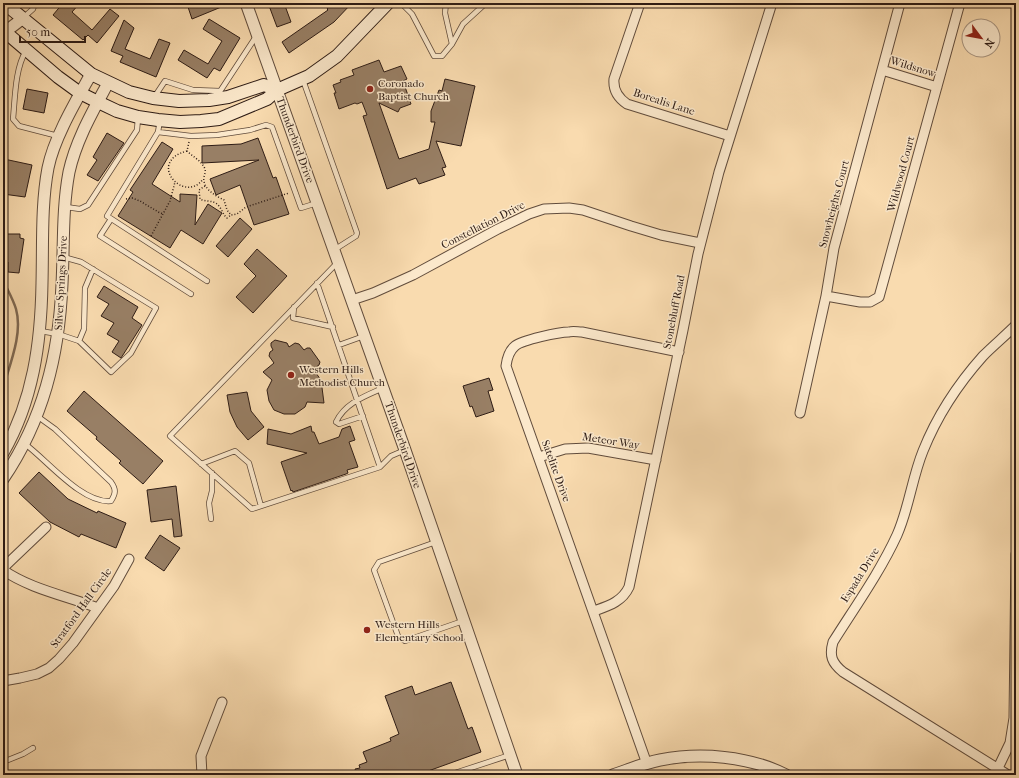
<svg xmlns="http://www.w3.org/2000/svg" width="1019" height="778" font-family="'IM FELL French Canon',serif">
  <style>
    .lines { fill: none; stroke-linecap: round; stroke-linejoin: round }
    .stream { stroke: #7e6852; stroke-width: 2.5 }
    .building { fill: #987f65; stroke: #2e1c15 }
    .service-casing { stroke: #614c3c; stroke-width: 6 }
    .minor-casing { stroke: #614c3c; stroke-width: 11 }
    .tertiary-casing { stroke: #614c3c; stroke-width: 13 }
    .secondary-casing { stroke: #2e1c15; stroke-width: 14 }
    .path { stroke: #2e1c15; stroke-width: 1.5; stroke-dasharray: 1 2; stroke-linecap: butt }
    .service { stroke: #fbe8cb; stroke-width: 4.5 }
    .minor { stroke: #fbe8cb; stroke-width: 9 }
    .tertiary { stroke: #fbe8cb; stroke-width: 11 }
    .secondary { stroke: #fbe8cb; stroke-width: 12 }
    .poi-dot { fill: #8f2418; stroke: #fbe8cb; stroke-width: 1.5 }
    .labels { text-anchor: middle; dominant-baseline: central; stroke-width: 3; stroke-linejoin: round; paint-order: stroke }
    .street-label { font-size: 11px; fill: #2e1c15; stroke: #fbe8cb }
    .poi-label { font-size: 11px; fill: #2e1c15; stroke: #fbe8cb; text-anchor: start }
  </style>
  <rect width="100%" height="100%" fill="#f9dbaf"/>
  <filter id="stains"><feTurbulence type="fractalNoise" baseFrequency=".005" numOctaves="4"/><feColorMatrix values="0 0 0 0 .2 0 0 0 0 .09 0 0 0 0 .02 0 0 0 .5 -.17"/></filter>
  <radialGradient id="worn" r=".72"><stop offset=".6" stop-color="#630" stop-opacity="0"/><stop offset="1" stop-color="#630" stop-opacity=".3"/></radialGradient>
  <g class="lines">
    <path class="stream" d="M3,56L4,49
      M3,280C7,289 13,299 16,309C23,333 10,364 3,388"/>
  </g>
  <path class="building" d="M63,3H80L72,12L92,30L110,9L119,16L97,43L88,35L83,40L53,15Z
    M198,3H231L192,19L188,7Z
    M268,3H284L291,22L277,27Z
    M332,3H352L334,22L289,53L282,42L328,10L327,9Z
    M209,19L240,38L220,71L214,68L207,78L178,60L184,50L208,64L222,41L203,29Z
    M124,20L134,28L125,49L150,59L159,39L170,43L156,77L120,62L123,56L111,51Z
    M379,60L384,72L401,66L407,79L403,81L411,104L400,108L398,112L379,103L399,159L429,149L435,122H431V111L439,90L442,91L445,79L475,86L461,146L436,141L446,167L442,168L445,175L419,184L416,178L387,189L363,116L367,115L362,102L357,104L355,103L339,109L334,93H336L333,85L341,82L340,80L354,75L352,70Z
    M27,89L48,93L44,113L23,109Z
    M107,133L124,143L98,181L87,175L97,160L93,157Z
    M258,138L273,178L276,177L289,214L254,225L240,185L216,195L210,179L259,160L202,163V146L241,144Z
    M162,142L173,149L152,184L180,202V194L197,195L195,225L208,204L222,213L203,244L181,230L170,248L118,216L133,192L130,190Z
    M4,159L32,165L25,197L3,194Z
    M240,218L252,229L228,257L216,246Z
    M5,234H20V238L24,239L19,273L8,272V262H3Z
    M257,249L287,276L253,313L236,297L256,276L244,264Z
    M104,286L138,307L132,318L142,325L121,358L112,352L119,341L107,334L114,323L101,316L109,304L97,297Z
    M275,340L287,343L289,347L295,343L299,344L304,350L307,348H310L320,362L319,365L313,369L321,380L324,403L307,402L305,407L295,414H284L274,410L269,401L267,390L272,380L263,372L274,363L269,356L270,352L273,350L271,346V343Z
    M489,378L493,390L488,391L494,411L476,417L472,406L470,407L463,386Z
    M84,391L163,461L143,484L119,463L121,461L96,439L97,437L67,411Z
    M247,392L251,411L264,427L248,440L237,427L230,412L227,395Z
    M311,426L312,432H314L319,444L339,437L342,429L350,426L355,440L349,442L358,467L347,470L348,473L346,474L293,492L292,490L291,491L281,462L307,453L267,444L268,429L291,434Z
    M39,472L68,499L97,513L98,511L126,523L116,548L81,534L79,537L50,522L19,493Z
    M176,486L182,536L174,537L172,519L151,522L147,490Z
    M160,535L180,548L164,571L145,558Z
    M451,682L468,729L472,727L481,752L417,775H357L355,769L360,768L359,765L367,762L363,752L391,741L390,738L399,734L385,696L412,686L415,695Z"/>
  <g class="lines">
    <g class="service-casing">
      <path id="service" d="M401,3L412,14L434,56H442L452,44L463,24L486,3
        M446,3L445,13L452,44
        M24,17L33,9L35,3
        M26,51C15,68 15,99 13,119L19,126L58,136
        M303,80L357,233L356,236L334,250
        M155,96L165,81L193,90L220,91
        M217,96L257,35
        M160,120L158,132L107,216L207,281
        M158,132L191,136L217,135L250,130L266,125L272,127L301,208L317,203
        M66,207L80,209L88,205L137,130L138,118
        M111,219L100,236L191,294
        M337,263L170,436L252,509L380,467L391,456L405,450
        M317,283L380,467
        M294,307L293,318L333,327
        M40,331L58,334L79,341L111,372L131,353L156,308L81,262L63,257
        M79,341L84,329L85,288L93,269
        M339,345L364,336
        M363,416L339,424L336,422C345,403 365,396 383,388
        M25,444C47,460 82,504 111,501C116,493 116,489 111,482L55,429L37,416
        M201,464L235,451L249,463L261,506
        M211,519L209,503L212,491V473
        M436,542L379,562L374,570L398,636L405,641L463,621
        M3,719L4,726
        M3,762L23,754L33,748
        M449,775L510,755"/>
    </g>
    <g class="minor-casing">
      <path id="minor" d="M640,3L614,79C613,90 618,98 627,104L730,136
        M882,70L937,87
        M826,296L860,302H870L879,297L960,3
        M352,300L373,293L413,275L498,229L529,214L544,209L569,208L583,210L631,226L661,235L700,243
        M800,413L826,296L834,248L900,3
        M539,457L565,449L588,448L656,460
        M3,568L46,527
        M3,570C30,589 67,596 98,608
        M594,611C608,606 622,602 629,587L683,330L698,254L719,172L772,3
        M3,681L20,678L37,674L49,668L59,659L73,643L114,586L129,559
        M647,764L506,366C507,358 509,351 515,346C522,340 559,332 569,332C573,331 578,332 582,332L679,352
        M998,768L1010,743L1014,718L1016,554
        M202,775L201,756L222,702
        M1008,775L843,672C832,663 829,656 833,642C855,607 880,572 897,535C909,508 912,478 923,451C937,416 958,384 983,356C994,345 1005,336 1016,325"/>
    </g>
    <g class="tertiary-casing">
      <path id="tertiary" d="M246,3L405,450L517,775
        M5,32L22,19
        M3,453C33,401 41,343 42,283C43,245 41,205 48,168C54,138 76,101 91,74
        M3,479C43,420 59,356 62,284C64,247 62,209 69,172C76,140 93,111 108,83
        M613,775C628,770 644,763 660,760C700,752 749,756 786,775"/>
    </g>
    <g class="secondary-casing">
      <path id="secondary" d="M4,3L91,74L129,92L153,98L179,101L209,100L228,97L264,85L277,90
        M3,30L58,77L80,93L98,102L117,111L138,117L158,120L180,122L201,121L219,119L267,99L277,90L309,76L337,56L388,3"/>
    </g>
    <path class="path" d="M179,7L191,3
      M189,142L187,151C193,157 202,161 205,169C206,173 203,177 204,181C205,190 216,196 224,200L227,210L231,215L237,214L246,207L289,193
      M187,151C145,162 185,205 203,179
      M205,186L199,190L200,199C205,202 214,200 218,205C222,209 223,215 227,218L231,215
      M126,199L132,198L140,201L160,213L164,214
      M151,236L170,201L175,182"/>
    <use href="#service" class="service"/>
    <use href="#minor" class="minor"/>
    <use href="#tertiary" class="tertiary"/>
    <use href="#secondary" class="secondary"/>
  </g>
  <g class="poi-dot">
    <circle cx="370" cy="89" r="4"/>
    <circle cx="291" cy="375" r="4"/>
    <circle cx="367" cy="630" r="4"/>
  </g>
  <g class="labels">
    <g class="street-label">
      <text transform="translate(913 67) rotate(17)">Wildsnow</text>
      <text transform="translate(664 102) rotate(18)">Borealis Lane</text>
      <text transform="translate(295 140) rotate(70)">Thunderbird Drive</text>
      <text transform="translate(901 174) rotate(-75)">Wildwood Court</text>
      <text transform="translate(834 204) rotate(-75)">Snowheights Court</text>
      <text transform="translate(483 225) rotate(-27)">Constellation Drive</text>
      <text transform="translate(61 283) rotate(-87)">Silver Springs Drive</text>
      <text transform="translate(674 312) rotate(-79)">Stonebluff Road</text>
      <text transform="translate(611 441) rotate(9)">Meteor Way</text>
      <text transform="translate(403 445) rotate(71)">Thunderbird Drive</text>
      <text transform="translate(556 471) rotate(70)">Satelite Drive</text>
      <text transform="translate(860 575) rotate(-58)">Espada Drive</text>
      <text transform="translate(81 608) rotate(-54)">Stratford Hall Circle</text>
    </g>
    <g class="poi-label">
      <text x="378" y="83">Coronado<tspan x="378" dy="13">Baptist Church</tspan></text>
      <text x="299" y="369">Western Hills<tspan x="299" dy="13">Methodist Church</tspan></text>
      <text x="375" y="624">Western Hills<tspan x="375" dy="13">Elementary School</tspan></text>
    </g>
  </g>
  <rect width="1019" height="778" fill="none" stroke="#f9dbaf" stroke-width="16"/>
  <rect x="4" y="4" width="1011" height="770" fill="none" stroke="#2e1c15" stroke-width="2"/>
  <rect x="8" y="8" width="1003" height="762" fill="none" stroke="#2e1c15"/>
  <g transform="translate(981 38) rotate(122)"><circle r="19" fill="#fbe8cb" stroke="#a99682"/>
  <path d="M0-3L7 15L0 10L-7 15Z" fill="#8f2418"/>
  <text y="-6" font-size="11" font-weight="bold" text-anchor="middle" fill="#2e1c15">N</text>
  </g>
  <path d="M20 36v6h65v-6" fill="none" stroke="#2e1c15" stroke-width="2"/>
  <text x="26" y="36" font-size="12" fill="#2e1c15" stroke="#fbe8cb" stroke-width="3" paint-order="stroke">50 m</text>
  <rect width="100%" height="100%" filter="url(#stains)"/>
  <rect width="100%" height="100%" fill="url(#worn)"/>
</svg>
